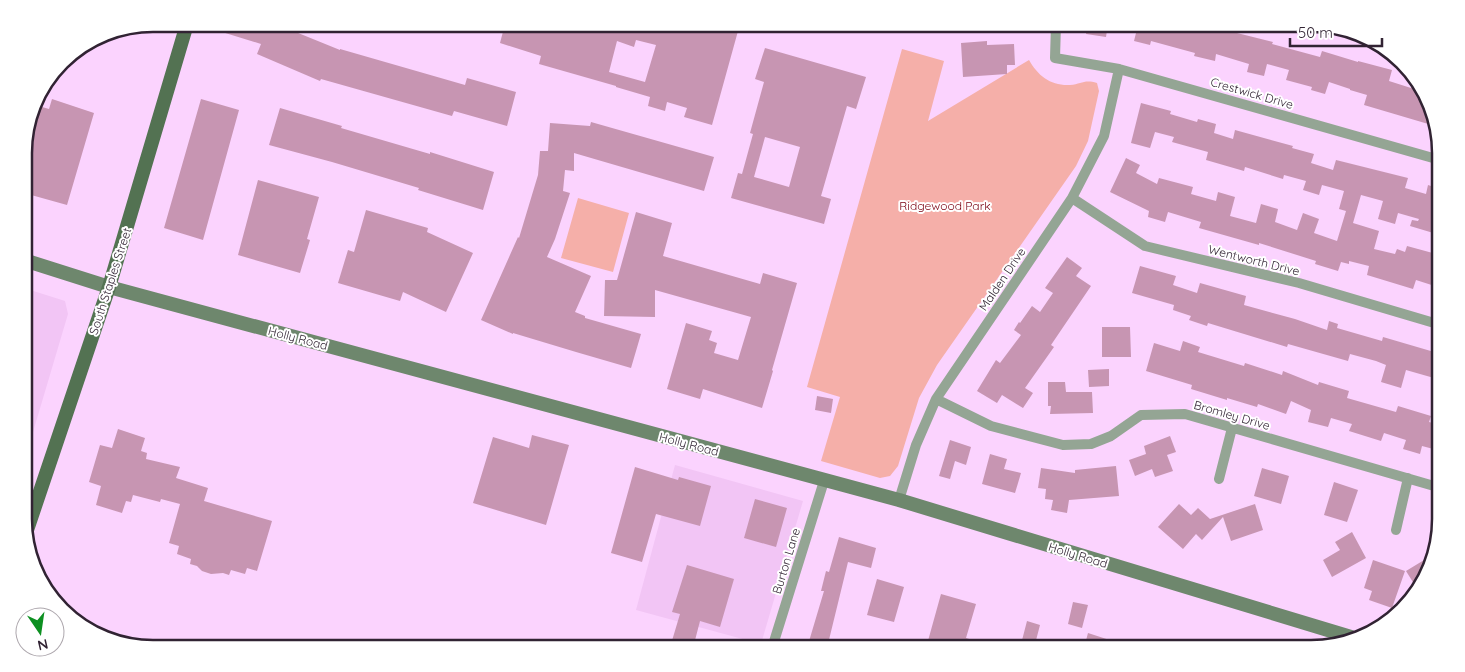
<svg xmlns="http://www.w3.org/2000/svg" width="1465" height="672" font-family="Quicksand,sans-serif">
  <style>
    .built { fill: #f2c5f5 }
    .green { fill: #f5afa9 }
    .building { fill: #c795b2; fill-rule: evenodd }
    .lines { fill: none; stroke-linecap: round; stroke-linejoin: round }
    .minor { stroke: #94a594; stroke-width: 10 }
    .secondary { stroke: #6e876d; stroke-width: 14 }
    .primary { stroke: #537252; stroke-width: 14 }
    .labels { text-anchor: middle; dominant-baseline: central; stroke-width: 4; stroke-linejoin: round; paint-order: stroke }
    .street-label { font-size: 12px; fill: #312333; stroke: #fff }
    .park-label { font-size: 12px; fill: #790011; stroke: #fff }
    .rim { fill: none; stroke: #312333; stroke-width: 2.5 }
  </style>
  <rect width="100%" height="100%" fill="#fbd3fe"/>
  <path class="built" d="M24,288L65,301L68,314L25,459Z
    M675,465L803,501L761,644L636,610Z"/>
  <path class="green" d="M902,49L944,61L928,121L1029,60C1038,76 1051,86 1070,85C1082,84 1084,79 1097,83L1099,91L1088,141L1076,166L937,365L919,398L898,466L890,476L880,478L821,461L840,397L807,387Z
    M578,198L629,213L613,272L561,258Z"/>
  <path class="building" d="M224,24H276L340,50V49L465,85L467,78L516,92L507,126L454,111L452,116L321,79L320,81L257,54L261,44L222,32Z
    M505,24H683L708,31L710,24H713L738,31L712,125L684,117L687,108L667,102L665,111L648,106L650,97L616,87V86L539,64L541,56L500,43ZM636,40L656,45L645,82L609,72L617,41L634,47Z
    M1088,24H1108L1106,37L1086,34Z
    M1115,24H1194L1193,28L1211,32L1213,24H1235L1233,32L1273,42L1272,44L1320,57L1322,51L1358,62V61L1392,70L1389,81L1411,88L1415,75L1435,126L1364,105L1367,95L1350,90V89L1329,82L1325,94L1311,90L1312,87L1286,80L1289,70L1267,64L1264,76L1247,72L1249,64L1216,54L1215,61L1194,56L1195,53L1151,41L1150,45L1134,41L1136,33L1114,28Z
    M987,41V45L1014,44L1015,65H1007V74L963,77L961,43Z
    M765,48L866,77L856,109L847,106L821,196L831,199L824,224L731,198L738,173L742,174L753,134L750,133L764,82L755,79ZM765,137L800,147L789,187L754,177Z
    M52,99L94,113L67,205L24,193V145L35,105L49,109Z
    M201,99L239,110L203,240L164,228Z
    M1141,103L1171,111L1170,114L1197,122L1198,119L1216,124L1214,133L1233,139L1235,130L1293,146L1292,148L1314,154L1311,163L1333,170L1336,160L1408,178L1405,188L1426,194L1428,185L1440,189V206L1435,224H1440V235L1410,226L1412,220L1418,221L1419,219L1398,213L1395,224L1378,219L1383,201L1361,195L1353,223L1379,231L1374,249L1395,254L1397,249L1405,252L1407,246L1440,255L1441,288L1416,280L1413,289L1367,275L1369,266L1349,261V264L1341,262L1338,271L1315,264L1316,261L1259,243V245L1199,228L1201,222L1168,212L1165,222L1148,217L1149,211L1110,192L1126,158L1140,165L1136,173L1157,184L1159,178L1193,187L1191,194L1216,201L1218,192L1235,197L1230,216L1256,223L1261,204L1278,209L1275,222L1297,230L1303,213L1319,219L1314,233L1337,241L1346,211L1339,209L1344,191L1322,185L1319,195L1303,190L1306,181L1284,175L1283,179L1245,167L1244,171L1206,160L1208,152L1172,142L1174,137L1155,132L1150,148L1131,143Z
    M280,108L342,126L341,128L430,154V152L494,172L483,210L418,190L419,188L332,162L269,145Z
    M591,122L714,157L704,191L574,153V171L565,170L563,191L570,193L555,239L547,257L591,276L575,312L585,316V318L641,334L631,368L576,352L513,333V334L481,320L518,237L519,238L538,175L540,151H548L550,123L590,126Z
    M258,180L319,197L307,239L310,240L300,273L238,255Z
    M366,210L428,228L427,232L473,253L446,312L403,292L400,301L338,283L348,250L354,252Z
    M636,212L672,223L663,256L760,284L763,273L797,283L772,370L773,371L762,408L703,389L700,399L667,389L686,323L712,331L709,340L717,343L714,353L738,360L751,317L655,290V317L604,316L605,280H617Z
    M1067,257L1082,268L1076,276L1091,286L1051,345L1054,347L1025,388L1033,393L1023,408L1002,395L997,403L977,391L996,360L1000,363L1021,335L1014,330L1019,322L1020,323L1032,306L1040,312L1053,293L1045,288Z
    M1140,266L1176,276L1173,285L1197,293L1200,283L1246,296L1244,305L1295,319L1327,330L1329,321L1338,324L1337,328L1382,341L1383,337L1441,354V380L1406,370L1401,388L1381,382L1386,365L1376,361L1350,354L1348,361L1288,344L1287,347L1208,323L1207,326L1189,320L1191,316L1173,310L1174,305L1132,293Z
    M1102,327H1130L1131,357H1102Z
    M1183,341L1200,347L1198,352L1244,366L1245,363L1282,375L1283,371L1318,385L1319,382L1349,391L1347,398L1396,412L1398,406L1431,416L1429,422L1441,425V451L1422,446L1420,454L1403,449L1406,440L1384,433L1381,441L1349,431L1352,424L1331,418L1328,427L1308,422L1311,410L1291,401L1286,414L1258,404L1257,407L1227,398V400L1191,389L1192,385L1146,371L1154,343L1180,351Z
    M1109,369V386L1089,387L1088,370Z
    M1048,382H1065L1066,392H1092L1093,413L1050,414L1051,406H1048Z
    M817,396L833,399L831,413L815,410Z
    M118,429L145,438L141,451L147,453L146,459L180,467L176,478L208,488L204,501L272,521L257,571L247,568L245,574L231,570L229,575L223,573L211,574L202,571L197,566L190,564L191,559L177,554L179,546L169,543L180,504L161,499L160,502L133,495L131,502L126,501L122,513L96,505L101,486L89,482L100,445L112,448Z
    M532,435L569,445L546,525L473,503L493,437L529,448Z
    M1170,436L1176,452L1167,455L1173,471L1155,477L1152,469L1135,476L1129,460L1146,454L1144,446Z
    M950,440L971,447L966,465L955,461L950,479L939,476Z
    M990,454L1007,459L1004,469L1021,473L1015,493L982,484Z
    M1116,466L1119,496L1069,500L1067,513L1051,510L1053,500L1045,499L1046,489L1038,488L1041,468L1075,473V470Z
    M635,467L678,480L679,477L711,486L700,526L656,514L642,562L611,553Z
    M1262,468L1289,476L1281,504L1254,496Z
    M1334,482L1358,490L1347,522L1324,515Z
    M755,499L787,508L776,547L744,538Z
    M1179,504L1191,515L1198,508L1210,519L1255,504L1263,530L1231,541L1223,517L1202,540L1196,534L1183,549L1158,527Z
    M1352,532L1366,558L1332,577L1323,560L1340,550L1335,542Z
    M839,537L876,548L871,568L848,562L827,648H807L824,591H821L826,571L829,572Z
    M1434,554L1431,568L1416,587L1406,571Z
    M1373,560L1405,571L1392,608L1369,600L1372,591L1364,588Z
    M687,565L734,579L720,627L700,621L693,648H685L671,644L680,614L672,612Z
    M877,579L904,587L894,622L867,615Z
    M941,594L976,604L966,638L993,646L992,648H926Z
    M1073,602L1088,605L1082,628L1068,624Z
    M1027,621L1040,625L1034,648H1020Z
    M1088,633L1128,646V648H1084Z"/>
  <g class="lines">
    <path class="minor" d="M1056,24L1055,58L1119,69L1440,160
      M1072,198L1145,246L1299,283L1441,325
      M936,399L991,426L1063,445L1091,444L1111,436L1141,415L1185,414L1441,488
      M1219,479L1232,428
      M899,500L916,445L936,399L1072,198L1104,136L1119,69
      M1396,530L1408,478
      M772,648L824,481"/>
    <path class="secondary" d="M24,260L109,287L899,500L1351,637"/>
    <path class="primary" d="M25,536L109,287L187,24"/>
  </g>
  <g class="labels">
    <g class="street-label">
      <text transform="translate(1252 93) rotate(16)">Crestwick Drive</text>
      <text transform="translate(1254 260) rotate(14)">Wentworth Drive</text>
      <text transform="translate(1002 279) rotate(-56)">Malden Drive</text>
      <text transform="translate(110 281) rotate(-72)">South Staples Street</text>
      <text transform="translate(298 338) rotate(15)">Holly Road</text>
      <text transform="translate(1232 415) rotate(16)">Bromley Drive</text>
      <text transform="translate(689 444) rotate(15)">Holly Road</text>
      <text transform="translate(1078 555) rotate(17)">Holly Road</text>
      <text transform="translate(786 561) rotate(-73)">Burton Lane</text>
    </g>
    <g class="park-label">
      <text x="945" y="205">Ridgewood Park</text>
    </g>
  </g>
  <path d="M0 0H1465V672H0ZM153 32H1311A121 121 0 0 1 1432 153V519A121 121 0 0 1 1311 640H153A121 121 0 0 1 32 519V153A121 121 0 0 1 153 32Z" fill="#fff" fill-rule="evenodd"/>
  <path class="rim" d="M153 32H1311A121 121 0 0 1 1432 153V519A121 121 0 0 1 1311 640H153A121 121 0 0 1 32 519V153A121 121 0 0 1 153 32Z"/>
  <g transform="translate(40 632) rotate(167)"><circle r="24" fill="#ffffff" stroke="#ada7ad"/>
  <path d="M0-4L9 19L0 12L-9 19Z" fill="#0d9021"/>
  <text y="-8" font-size="14" font-weight="bold" text-anchor="middle" fill="#312333">N</text>
  </g>
  <path d="M1290 38v8h92v-8" fill="none" stroke="#312333" stroke-width="2.5"/>
  <text x="1298" y="38" font-size="15" fill="#312333" stroke="#ffffff" stroke-width="4" paint-order="stroke">50 m</text>
</svg>
